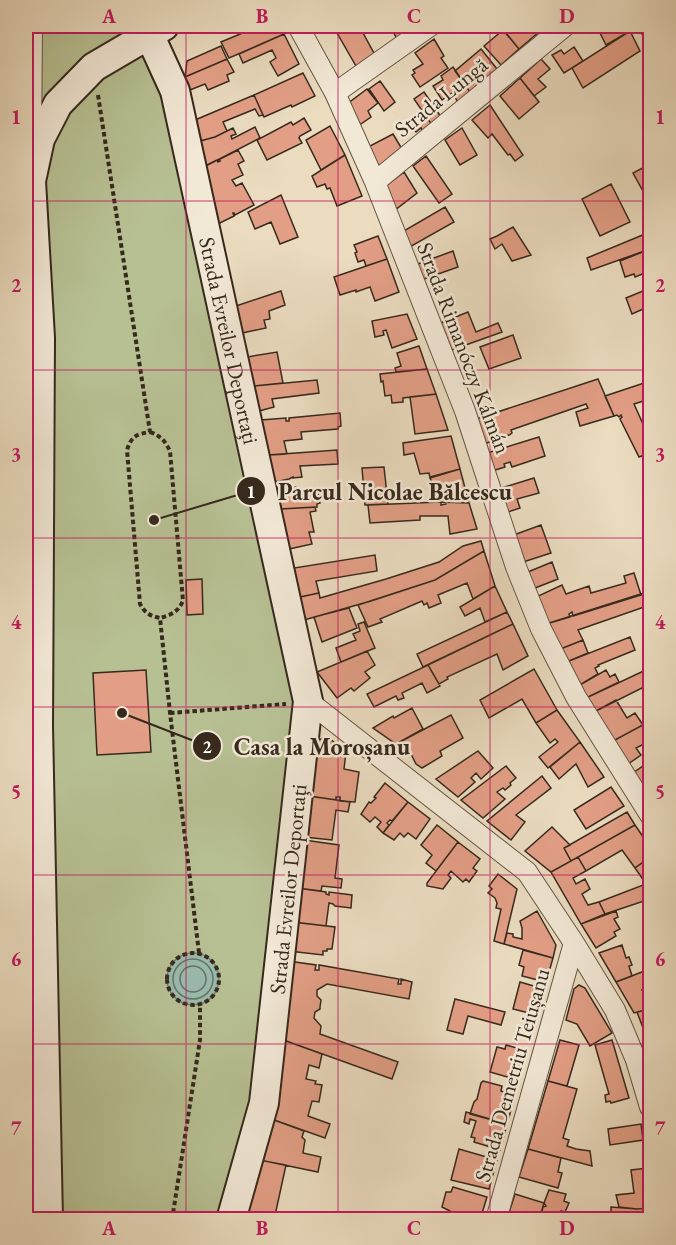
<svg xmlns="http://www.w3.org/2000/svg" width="676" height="1245" font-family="'EB Garamond',serif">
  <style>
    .green { fill: #b7c093; stroke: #767458; stroke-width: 1.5 }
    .water { fill: #99bcae; stroke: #718174; stroke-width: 1.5 }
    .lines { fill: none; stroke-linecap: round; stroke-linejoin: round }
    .shore { stroke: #687266; stroke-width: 1.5 }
    .building { fill: #e39f86; stroke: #36291d; stroke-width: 1.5 }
    .street-casing { stroke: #635646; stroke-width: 22 }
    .secondary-casing { stroke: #36291d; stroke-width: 32 }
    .path { stroke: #36291d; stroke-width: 4; stroke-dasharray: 4.5 3; stroke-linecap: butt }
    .street { stroke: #f2e8d6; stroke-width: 20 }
    .secondary { stroke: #f2e8d6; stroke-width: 28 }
    .grid { fill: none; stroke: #c2185b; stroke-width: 1.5; stroke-opacity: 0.55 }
    .labels { text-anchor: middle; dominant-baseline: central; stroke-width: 5; stroke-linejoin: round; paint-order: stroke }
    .street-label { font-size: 22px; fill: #36291d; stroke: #f2e8d6 }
    .leader { fill: none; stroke: #36291d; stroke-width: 2 }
    .callout-dot { fill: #36291d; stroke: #f2e8d6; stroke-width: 2 }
    .mark-label { font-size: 18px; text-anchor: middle; font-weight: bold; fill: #fff }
    .callout-label { font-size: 24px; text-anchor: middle; font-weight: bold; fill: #36291d; stroke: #f2e8d6; stroke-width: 5; stroke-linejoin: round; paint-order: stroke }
    .neatline { fill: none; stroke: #c2185b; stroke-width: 2 }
    .grid-label { font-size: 20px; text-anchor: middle; font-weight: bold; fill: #c2185b }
  </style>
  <rect width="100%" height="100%" fill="#ebdcc0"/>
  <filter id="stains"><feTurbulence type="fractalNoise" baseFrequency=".00333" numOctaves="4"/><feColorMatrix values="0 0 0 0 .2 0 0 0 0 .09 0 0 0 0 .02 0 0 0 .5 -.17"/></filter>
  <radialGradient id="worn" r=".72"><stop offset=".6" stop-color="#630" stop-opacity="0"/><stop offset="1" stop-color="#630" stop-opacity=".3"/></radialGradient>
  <path class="green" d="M26,26H146L308,701L264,1103L231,1219H26V738L40,338L26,335Z"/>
  <path class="water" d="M167 979a26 26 0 1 1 52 0a26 26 0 1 1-52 0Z"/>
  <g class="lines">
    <path class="shore" d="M173 979a20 20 0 1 1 40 0a20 20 0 1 1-40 0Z
      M180 979a13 13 0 1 1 26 0a13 13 0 1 1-26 0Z"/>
  </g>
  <path class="building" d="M247,26H279L284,34L229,58L221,42L250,30Z
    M333,26H372L362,31L375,55L356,66Z
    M390,26H422L397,39Z
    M502,26H534L539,32L519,49L501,27Z
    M603,26H627L630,31L606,45L600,33L606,29Z
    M503,30L519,49L501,65L484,46Z
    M630,31L640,51L583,88L572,68Z
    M284,34L299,64L278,76L270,62L276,58L272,50L243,63L239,54Z
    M434,39L444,56L441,58L448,68L420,87L412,75L415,73L413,70L423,64L415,53Z
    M221,46L227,59L185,77L187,61Z
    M574,47L583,61L564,73L552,55L561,50L564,54Z
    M481,49L497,69L470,92L455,71Z
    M227,59L234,72L227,75L229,81L208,90L205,84L190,90L185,77Z
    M541,59L550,69L538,79L546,87L534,96L520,78Z
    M453,67L470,92L458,102L452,93L442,100L433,86L443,80L441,76Z
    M303,73L315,96L292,107L291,105L264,117L254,95Z
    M520,78L539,102L519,119L500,96Z
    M380,81L395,102L384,111L369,89Z
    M367,89L378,103L368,111L371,117L358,126L347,104Z
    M424,92L441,117L432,125L414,99Z
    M254,95L263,115L259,116L255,109L223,122L227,131L215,137L200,141L195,120Z
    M490,105L523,155L515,161L510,154L508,155L492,134L488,138L472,120Z
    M422,110L432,125L423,132L421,128L416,132L411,126L415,123L411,118Z
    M304,118L311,130L300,136L299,138L302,143L267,160L257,140L291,122L293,125Z
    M330,126L345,155L321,170L306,140Z
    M255,127L260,138L206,166L200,141L215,137L233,128L236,134L231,136L232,139Z
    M462,128L477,155L460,165L445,140Z
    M393,134L402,149L379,170L368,147Z
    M238,150L244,161L238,164L243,175L232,180L236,186L242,183L254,205L235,215L234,213H233L234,216L218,224L205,166L217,160L218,162L220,161L218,160Z
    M345,155L362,196L337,206L330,188L327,189L325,184L317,187L312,176Z
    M426,156L452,194L439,203L413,166Z
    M650,164V189L644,193L633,173Z
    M404,172L417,193L395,210L386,191L387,185Z
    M611,184L630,222L600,236L582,199Z
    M281,195L298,237L280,244L271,222L255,229L248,212Z
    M445,207L454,222L408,248L402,232Z
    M650,226V249L591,270L587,258L645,234L643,229Z
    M513,227L531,255L512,261L502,244L495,249L490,239L497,236Z
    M378,236L387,259L366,266L364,260L358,262L355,253L357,252L354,245Z
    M650,249V271L635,277L634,274L625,277L620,261Z
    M453,251L458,267L421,280L415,265Z
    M387,259L399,292L375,301L370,287L356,292V290L340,295L334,277Z
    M650,288V306L632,314L626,298Z
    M281,291L285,305L269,311L270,319L264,320L266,328L242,333L236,306Z
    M468,312L476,332L498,323L502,332L449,351L438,324Z
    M407,314L417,339L392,348L386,330L383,331L384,335L375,337L372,321Z
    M513,335L521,358L489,369L480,347Z
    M419,346L427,369L396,372L395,368L401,366L397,353Z
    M277,352L283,383L253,386L247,357Z
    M427,369L436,394L403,398V402L392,403L391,395L385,396L383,381L381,382L380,374Z
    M598,379L614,416L580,426L576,412L588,408L586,404L511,430L512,433L509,435L484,444L476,419Z
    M317,380L319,393L272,399L274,407L259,411L253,386Z
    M650,381V399L634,404L648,435L650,434V453L639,457L620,419L622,417L621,415L619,417L617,415L614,416L605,396Z
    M436,394L448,430L415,434L410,397Z
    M340,413L341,426L338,427V429L301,432L302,439L284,441L287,454L269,455L261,420L286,418V421H289V418Z
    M451,436L460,469L430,478L429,473L420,474L414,453L404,455L403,443Z
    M539,437L545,456L512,467L510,462L504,464L505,467L492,471L487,453Z
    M337,450L338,464L300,466L302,477L293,478V477L289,479L275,482L269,455Z
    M384,467L388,504L365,505L362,468Z
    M460,469L469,503L437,502L430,477Z
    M534,478L539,493L517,499L520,508L505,513L498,489Z
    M296,487L298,493L318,491L320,503L317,504V507L281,509L277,489Z
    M441,502V505L446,504V502L469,503L477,529L450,534L448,516H420V520L370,523L368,505Z
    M315,507L316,511L310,512L314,532H309L312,544L289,549L281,509Z
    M541,525L551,553L520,563L511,536Z
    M481,541L484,551L435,580L371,601L304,620L300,597L319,593L320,598L386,579L439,562L463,546Z
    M484,551L495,586L473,599L467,583L438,595L441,603L429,608L427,603L424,605L422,601L380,619L382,622L368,627L358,605L435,580Z
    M375,555L377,571L316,581L319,593L300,597L294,568Z
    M552,562L558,579L530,590L523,574Z
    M634,573L641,595L573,616L572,612L569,614L570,617L546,624L534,598L562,585L566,594L589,586L591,593L626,583L624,576Z
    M202,579L203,614L187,615L186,580Z
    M495,586L507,612L485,622L480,608L465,616L460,607Z
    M650,591V605L578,630L583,640L558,650L546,624Z
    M349,608L357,628L322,642L314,617Z
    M507,612L513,624L423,667L417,654Z
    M364,622L375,648L341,662L336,648L356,640L353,634L360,631L358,624Z
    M513,624L528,656L503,670L497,654L447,677L448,679L439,684L428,665Z
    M630,637L635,650L598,665L599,666L595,668L598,674L578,686L564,663Z
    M583,640L588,653L564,663L558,650Z
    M367,651L375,665L365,672L370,678L354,691L351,688L337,698L317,672Z
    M428,665L440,686L427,693L422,683L402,693L404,698L398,700L396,696L374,707L367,694Z
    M650,668V684L594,712L586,698Z
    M534,669L557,710L536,723L522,699L489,718L480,700Z
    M146,670L151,752L97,755L93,673Z
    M606,670L610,677L615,674L619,682L586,698L578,686Z
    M616,700L627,718L635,713L643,725L613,741L594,712Z
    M412,708L423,729L396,744L373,728L393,716L394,718Z
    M557,710L580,742L548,768L539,757L558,742L555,739L550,743L536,723Z
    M451,715L463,738L440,751L442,756L422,768L416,764L410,752L405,755L399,744H396Z
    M650,721V741L636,748L641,755L628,764L613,741Z
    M324,737L330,739L346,752L344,769L359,772L355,802L340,801V797H336V800L309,796L318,741Z
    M580,742L604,777L588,787L576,764L559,779L550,767Z
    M478,751L493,768L481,779L476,773L471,778L475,782L458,797L436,779Z
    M650,761V794L648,795L633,773Z
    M506,766L516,778L510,783L511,785L505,790L503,788L497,792L505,799L483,818L461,800Z
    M542,776L551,788L516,815L525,822L511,840L487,821Z
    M385,783L408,802L392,821L390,820L387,823L389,825L383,833L377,827L381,822L375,817L370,822L361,814L369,802L371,803L376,798L374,797Z
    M611,787L624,806L586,829L574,810Z
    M309,796L350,802L348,812L336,810L332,840L304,837Z
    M408,802L430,819L416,839L408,833L404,837L400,833L394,840L383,833Z
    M627,812L635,825L571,861L564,848Z
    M437,825L458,842L436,871L426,863L432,855L421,845Z
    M635,825L650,847V857L635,868L622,850L586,871L578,857Z
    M552,827L570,845L564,848L571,861L551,872L525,851Z
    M304,840L339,845L335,878L342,879L341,888L322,886L321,891L297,888Z
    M458,842L480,859L473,868L477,871L469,882L466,879L463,882L451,871L448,875L451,878L443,889L427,886V883Z
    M578,857L586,871L573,878L576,884L585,879L590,889L582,894L588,905L599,902L605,914L581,924L551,872Z
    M650,857V899L605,914L599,902L646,884L635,868Z
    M498,874L517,889L504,944L494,941L501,909L496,908L497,903L495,898L488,893L492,889L489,886Z
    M297,888L326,892V894L329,895V892L352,895L351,908L335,906L333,904L329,903L326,926L293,922Z
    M537,911L556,945L553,958L504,944L507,933L513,934V937L522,939V928L520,921Z
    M616,911L618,917L614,919L620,929L614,932L616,936L596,948L581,924Z
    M293,922L335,927L332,949H327V951H323V955L289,951Z
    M622,945L626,958L629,957L632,965L629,966L632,976L616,982L599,953Z
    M523,950L553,958L546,982L522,976L524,967L519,965Z
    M288,961L316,965L315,970H319V965L399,979L398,984H401V979L412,982L409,999L327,984L317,990V996L321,1000L320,1007V1009L315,1012L314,1018L321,1026L320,1034L398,1062L392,1079L278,1038Z
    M650,968V987L642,990L644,992L649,991L650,993V1009L634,1013L616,982L647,970L648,973V969Z
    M520,982L544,989L537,1015L513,1009Z
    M579,985L585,988L612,1033L590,1046L577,1024L566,1020L574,989Z
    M455,999L505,1012L501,1025L468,1016L463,1034L447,1030Z
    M650,1009V1041H648L637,1012Z
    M278,1038L322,1054L319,1068L309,1065L306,1079L316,1081L315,1084L322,1085L319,1102L312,1101L308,1116L330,1124L325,1138L263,1116Z
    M560,1040L579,1045L567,1086L548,1081Z
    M612,1040L629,1098L611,1103L610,1101L606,1102L605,1095L609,1094L595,1045Z
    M506,1045L527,1051L520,1076L512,1074L511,1078L490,1072L497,1047L505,1049Z
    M483,1081L502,1086L501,1091L515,1096L507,1124L470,1114L474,1102L477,1099L481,1083Z
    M548,1081L577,1089L563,1138L569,1140L567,1146L576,1149L590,1151L592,1166L528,1149Z
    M466,1112L507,1124L500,1150L474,1142L475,1138L471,1137L476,1121L470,1119L469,1124L464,1122Z
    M263,1116L304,1131L302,1137L305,1140L303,1153L321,1157L318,1172L255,1159Z
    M641,1124L643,1140L610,1145L608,1129Z
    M459,1149L497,1160L489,1189L451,1180Z
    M528,1149L561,1158L558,1172L562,1173L558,1188L519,1177Z
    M254,1159L286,1165L274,1220H256L243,1217Z
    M648,1168L650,1188V1208L637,1209L619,1207L616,1195L634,1193L631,1170Z
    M453,1187L487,1197L480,1220H461L449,1216L450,1211L442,1207L446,1192H451Z
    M549,1190L566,1194L564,1201L569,1203L565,1212L561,1211L559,1218L564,1220H539L541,1214L544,1213L542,1211L543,1207L546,1206L544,1203Z
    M515,1194L544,1203L539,1220L507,1219Z
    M611,1207L637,1209L650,1208V1220H611Z"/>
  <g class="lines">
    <g class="street-casing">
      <path id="street" d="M298,26L335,93L375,182L465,411L516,567L541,629L576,697L650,815
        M649,26L650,28
        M335,93L430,26
        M31,149L32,26
        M375,182L565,26
        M308,701L527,872L574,943L615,1010L636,1060L650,1107
        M496,1220L574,943"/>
    </g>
    <g class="secondary-casing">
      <g id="secondary">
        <path id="s1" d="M149,34L175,91L308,701L264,1103L231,1220"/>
        <path d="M48,1220L38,726L40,338L31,181L40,139L58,104L94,67L164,26"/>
      </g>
    </g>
    <path class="path" d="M98,95L150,432C136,434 131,437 127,450L140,604C145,613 150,616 160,618L170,713L199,953
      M150,432C161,436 165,441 170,451L183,601C178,612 171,615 160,618
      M170,713L286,704
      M167 979a26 26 0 1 1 52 0a26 26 0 1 1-52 0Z
      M172,1220L200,1040V1005"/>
    <use href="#street" class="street"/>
    <use href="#secondary" class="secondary"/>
  </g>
  <path class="grid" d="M186,26V1220M338,26V1220M490,26V1220M26,201H650M26,370H650M26,538H650M26,707H650M26,875H650M26,1044H650"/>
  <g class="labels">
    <g class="street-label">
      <text transform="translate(441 97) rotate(-39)">Strada Lungă</text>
      <text stroke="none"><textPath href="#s1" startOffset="318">Strada Evreilor Deportaţi</textPath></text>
      <text transform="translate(464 348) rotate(69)">Strada Rimanóczy Kálmán</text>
      <text transform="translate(288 889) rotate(-84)">Strada Evreilor Deportaţi</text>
      <text transform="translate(512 1075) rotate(-74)">Strada Demetriu Teiușanu</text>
    </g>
  </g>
  <path class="leader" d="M154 520L251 491M122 713L207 746"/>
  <g class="callout-dot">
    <circle cx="154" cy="520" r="6"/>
    <circle cx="122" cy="713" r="6"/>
    <circle cx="251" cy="491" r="15"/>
    <circle cx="207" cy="746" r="15"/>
  </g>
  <g class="mark-label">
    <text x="251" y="498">1</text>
    <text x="207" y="753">2</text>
  </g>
  <g class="callout-label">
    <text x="395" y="500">Parcul Nicolae Bălcescu</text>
    <text x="322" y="755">Casa la Moroșanu</text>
  </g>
  <rect width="676" height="1245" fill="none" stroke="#ebdcc0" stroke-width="66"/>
  <rect x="33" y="33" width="610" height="1179" class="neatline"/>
  <g class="grid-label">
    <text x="109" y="23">A</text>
    <text x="262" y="23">B</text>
    <text x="414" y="23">C</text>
    <text x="567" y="23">D</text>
    <text x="16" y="124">1</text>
    <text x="660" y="124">1</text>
    <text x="16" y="292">2</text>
    <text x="660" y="292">2</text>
    <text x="16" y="461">3</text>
    <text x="660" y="461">3</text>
    <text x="16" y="629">4</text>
    <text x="660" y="629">4</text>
    <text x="16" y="798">5</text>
    <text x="660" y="798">5</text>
    <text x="16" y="966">6</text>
    <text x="660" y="966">6</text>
    <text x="16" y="1135">7</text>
    <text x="660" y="1135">7</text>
    <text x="109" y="1235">A</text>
    <text x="262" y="1235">B</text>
    <text x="414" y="1235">C</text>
    <text x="567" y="1235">D</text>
  </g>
  <rect width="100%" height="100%" filter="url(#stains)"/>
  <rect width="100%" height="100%" fill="url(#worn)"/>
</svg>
